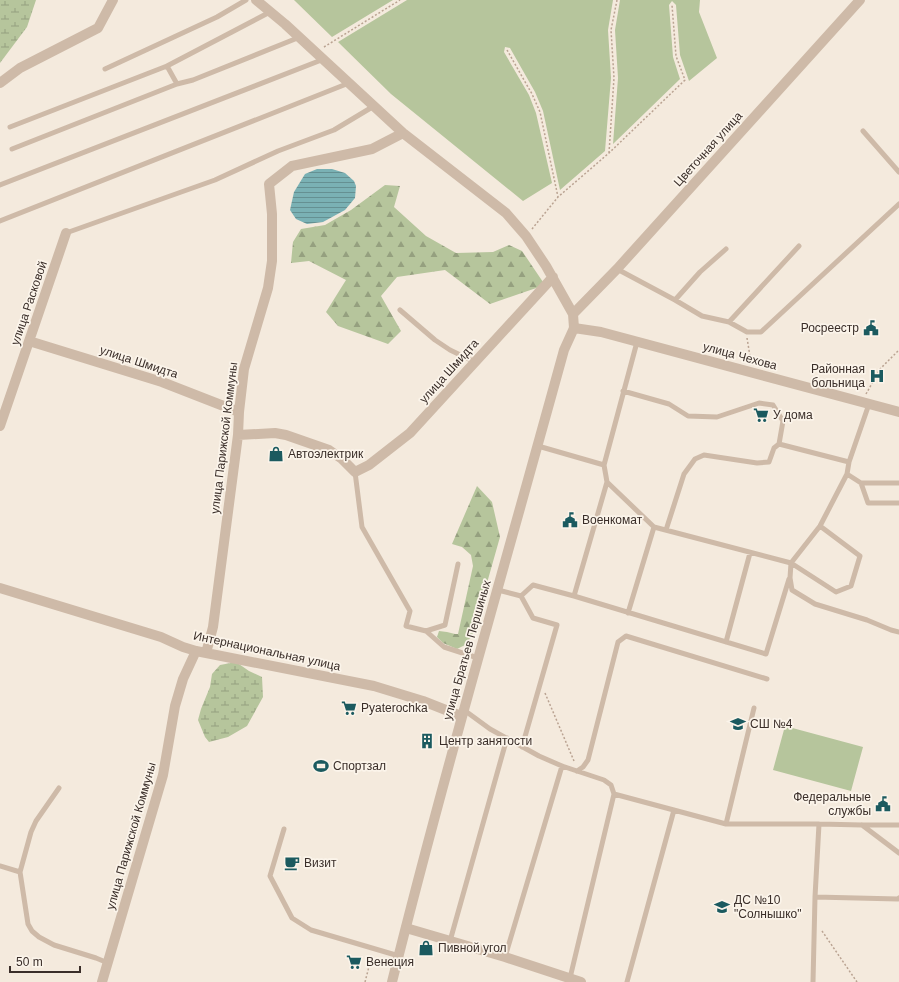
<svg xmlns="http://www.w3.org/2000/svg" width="899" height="982" font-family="Arial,sans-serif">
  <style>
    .forest { fill: url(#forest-firs) }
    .wetland { fill: url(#wetland-marsh) }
    .garden { fill: #b6c59c }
    .water { fill: url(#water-rules) }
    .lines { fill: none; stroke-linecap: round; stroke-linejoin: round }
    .path { stroke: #baa392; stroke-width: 1.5; stroke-dasharray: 2 2; stroke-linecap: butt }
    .service { stroke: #cebaa8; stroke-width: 5 }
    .minor { stroke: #cebaa8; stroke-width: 10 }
    .tertiary { stroke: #cebaa8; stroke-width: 10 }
    .labels { text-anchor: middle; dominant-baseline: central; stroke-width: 3.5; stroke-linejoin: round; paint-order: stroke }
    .street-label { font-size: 12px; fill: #3a2e29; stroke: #fbf4ea }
    .poi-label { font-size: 12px; fill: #3a2e29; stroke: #fbf4ea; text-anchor: start }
  </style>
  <defs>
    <pattern id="forest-firs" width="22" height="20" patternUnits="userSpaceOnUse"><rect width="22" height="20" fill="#b6c59c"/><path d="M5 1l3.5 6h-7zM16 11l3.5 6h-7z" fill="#95a07f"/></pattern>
    <pattern id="wetland-marsh" width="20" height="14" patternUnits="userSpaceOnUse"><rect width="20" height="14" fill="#b6c59c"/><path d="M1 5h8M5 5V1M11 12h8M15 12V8" fill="none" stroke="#95a07f"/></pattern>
    <pattern id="water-rules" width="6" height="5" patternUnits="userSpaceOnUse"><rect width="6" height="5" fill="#7ab1b4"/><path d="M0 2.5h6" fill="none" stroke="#659092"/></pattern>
  </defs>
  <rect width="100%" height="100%" fill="#f4eadd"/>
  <path class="forest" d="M385,185L400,186L394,207L426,236L456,253L493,252L509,245L522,251L545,285L490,304L445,270L397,277L381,296L401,331L388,344L338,326L326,312L346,280L309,261L291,263L293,242L301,229L325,225L351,210Z
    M477,486L492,502L500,537L472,636L465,645L457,649L443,643L437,637L439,631L447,632L455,634H458L473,566L471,555L462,547L452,544Z"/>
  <path class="wetland" d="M0,0H36L27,27L0,63Z
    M236,662L249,671L262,677L263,697L247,726L228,737L209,742L205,737L198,720L201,709L210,687L212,674L220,665Z"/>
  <path class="garden" d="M294,0H393L332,37Z
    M407,0H613L608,30L611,78L605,151L560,190L543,111L535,92L510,48L505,47L504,52L529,95L536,113L552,183L523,201L391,94L338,42Z
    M620,0H700L699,12L717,58L689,81L680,55L676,5L672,1L669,5L673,57L680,79L613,144L618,78L615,30Z
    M785,726L863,747L851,791L773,770Z"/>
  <path class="water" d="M317,169H332L345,173L354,181L356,186L355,198L345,210L323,222L307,224L296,219L290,210L294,192L305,174Z"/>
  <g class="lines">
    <path class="path" d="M324,47L400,0
      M507,50L532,94L540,112L558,197
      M609,153L614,78L611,30L617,0
      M532,229L558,197L609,153L685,80L676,56L672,5
      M747,338L751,362
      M866,394L880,369L899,350
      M545,693L574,761
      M822,931L857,982
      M365,982L372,955"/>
    <path class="service" d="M167,66L177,84
      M105,69L217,17L246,0
      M10,127L167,66L270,12
      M863,131L899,172
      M12,149L177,84L193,80L300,37
      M0,185L324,59
      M0,221L349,83
      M66,233L215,180L278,151L334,130L374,106
      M617,269L675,300L702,316L729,322L747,332H761L899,204
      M675,300L700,272L726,249
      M400,310L435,340L450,350L475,362
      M729,322L799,246
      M637,342L604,465L607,482L654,527L791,563L836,592L851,586L860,556L820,526
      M623,391L669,404L688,416L717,417L759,403L773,405L783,421L779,444L849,462
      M869,404L849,462L847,474L820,526L791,563L790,578L792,590L815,604L867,620L891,630L899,632
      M538,446L604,465
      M355,472L362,527L410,611L406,626L426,631L445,625L458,564
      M847,474L861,483H899
      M861,483L868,503H899
      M666,530L684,474L695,459L704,455L757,463L769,462L774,448L779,444
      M498,590L521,596L533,618L557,625L522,747
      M521,596L533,585L574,596L607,482
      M574,596L766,654L789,579
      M628,613L654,527
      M426,631L444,647L478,658
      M726,642L750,553
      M754,708L726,824H819L862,825H899
      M464,710L490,729L539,756L562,766L604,780L611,785L614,794L570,978
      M577,771L583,767L588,760L618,642L626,636L767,679
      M59,788L36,821L31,832L20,872L28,924L32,931L39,937L54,945L96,958L108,963
      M614,794L726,824
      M862,825L899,853
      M284,829L270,876L292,918L311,930L399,956
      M0,866L20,872
      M815,897L898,899L899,898
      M450,941L507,738
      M505,957L562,766
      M627,982L674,810
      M813,982L815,897L819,824"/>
    <path class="minor" d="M256,0L285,24L403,133L506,213L526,236L546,266L573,314L574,328
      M0,83L20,68L98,28L113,0
      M573,314L617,269L860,0
      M29,341L162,382L239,412
      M0,426L66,233
      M238,435L275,433L286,435L329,450L342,459L355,472L369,465L410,433L553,277
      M0,588L161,637L183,647L196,651L374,686L423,701L461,716
      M206,653L213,627L238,435L239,412L244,369L268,288L272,261V214L269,184L292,166L372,149L403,133
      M406,928L505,957L581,982
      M102,982L163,775L175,706L183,679L196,651"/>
    <path class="tertiary" d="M392,982C445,770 506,561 564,350L574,328L601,332L899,412"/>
  </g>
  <defs>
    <g id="civic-bare" transform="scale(1.2)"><path d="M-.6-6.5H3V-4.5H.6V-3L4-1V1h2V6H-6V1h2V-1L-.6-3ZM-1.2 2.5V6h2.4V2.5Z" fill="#1b5a5f" stroke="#fbf4ea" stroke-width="2.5" paint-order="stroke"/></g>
    <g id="hospital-bare" transform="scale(1.2)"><path d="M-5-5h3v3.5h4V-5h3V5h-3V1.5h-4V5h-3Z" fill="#1b5a5f" stroke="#fbf4ea" stroke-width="2.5" paint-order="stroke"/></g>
    <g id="supermarket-bare" transform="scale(1.2)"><path d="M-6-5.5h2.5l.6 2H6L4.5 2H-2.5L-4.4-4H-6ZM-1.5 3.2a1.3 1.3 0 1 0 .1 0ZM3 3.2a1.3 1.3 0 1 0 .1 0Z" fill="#1b5a5f" stroke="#fbf4ea" stroke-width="2.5" paint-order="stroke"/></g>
    <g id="shop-bare" transform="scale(1.2)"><path d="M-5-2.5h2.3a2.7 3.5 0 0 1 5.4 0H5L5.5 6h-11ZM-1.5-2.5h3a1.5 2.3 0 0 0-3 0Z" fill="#1b5a5f" stroke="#fbf4ea" stroke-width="2.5" paint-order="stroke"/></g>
    <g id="school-bare" transform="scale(1.2)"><path d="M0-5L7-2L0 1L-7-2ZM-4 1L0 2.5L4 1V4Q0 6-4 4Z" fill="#1b5a5f" stroke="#fbf4ea" stroke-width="2.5" paint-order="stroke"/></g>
    <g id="building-bare" transform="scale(1.2)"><path d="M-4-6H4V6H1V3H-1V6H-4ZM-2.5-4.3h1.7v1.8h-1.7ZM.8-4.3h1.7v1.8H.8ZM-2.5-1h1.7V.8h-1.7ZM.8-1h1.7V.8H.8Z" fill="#1b5a5f" stroke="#fbf4ea" stroke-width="2.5" paint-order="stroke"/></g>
    <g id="stadium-bare" transform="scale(1.2)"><path d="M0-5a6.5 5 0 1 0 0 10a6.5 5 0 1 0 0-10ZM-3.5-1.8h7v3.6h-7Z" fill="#1b5a5f" stroke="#fbf4ea" stroke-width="2.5" paint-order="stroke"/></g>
    <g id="cafe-bare" transform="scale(1.2)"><path d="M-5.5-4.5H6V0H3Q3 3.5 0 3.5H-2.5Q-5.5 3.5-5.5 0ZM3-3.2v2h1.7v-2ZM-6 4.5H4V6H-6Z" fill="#1b5a5f" stroke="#fbf4ea" stroke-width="2.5" paint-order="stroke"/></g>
  </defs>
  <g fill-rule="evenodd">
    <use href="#civic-bare" x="871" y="328"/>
    <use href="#hospital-bare" x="877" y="376"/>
    <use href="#supermarket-bare" x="761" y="415"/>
    <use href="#shop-bare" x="276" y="454"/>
    <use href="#civic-bare" x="570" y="520"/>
    <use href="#supermarket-bare" x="349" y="708"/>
    <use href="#school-bare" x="738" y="724"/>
    <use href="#building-bare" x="427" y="741"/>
    <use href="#stadium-bare" x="321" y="766"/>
    <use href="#civic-bare" x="883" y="804"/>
    <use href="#cafe-bare" x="292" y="863"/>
    <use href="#school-bare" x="722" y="907"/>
    <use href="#shop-bare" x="426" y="948"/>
    <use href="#supermarket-bare" x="354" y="962"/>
  </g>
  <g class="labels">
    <g class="street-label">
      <text transform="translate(708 149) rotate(-48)">Цветочная улица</text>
      <text transform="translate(29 303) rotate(-71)">улица Расковой</text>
      <text transform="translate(740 356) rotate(15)">улица Чехова</text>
      <text transform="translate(139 362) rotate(18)">улица Шмидта</text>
      <text transform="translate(449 371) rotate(-48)">улица Шмидта</text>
      <text transform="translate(224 438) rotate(-83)">улица Парижской Коммуны</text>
      <text transform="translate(467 650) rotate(-74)">улица Братьев Першиных</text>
      <text transform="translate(267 651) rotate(12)">Интернациональная улица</text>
      <text transform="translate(131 836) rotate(-74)">улица Парижской Коммуны</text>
    </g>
    <g class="poi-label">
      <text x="859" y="328" text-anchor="end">Росреестр</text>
      <text x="865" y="369" text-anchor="end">Районная<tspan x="865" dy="14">больница</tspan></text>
      <text x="773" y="415">У дома</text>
      <text x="288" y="454">Автоэлектрик</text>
      <text x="582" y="520">Военкомат</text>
      <text x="361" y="708">Pyaterochka</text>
      <text x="750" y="724">СШ №4</text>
      <text x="439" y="741">Центр занятости</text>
      <text x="333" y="766">Спортзал</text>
      <text x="871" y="797" text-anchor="end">Федеральные<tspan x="871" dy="14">службы</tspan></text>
      <text x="304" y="863">Визит</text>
      <text x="734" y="900">ДС №10<tspan x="734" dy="14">"Солнышко"</tspan></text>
      <text x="438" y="948">Пивной угол</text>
      <text x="366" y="962">Венеция</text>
    </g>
  </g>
  <path d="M10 966v6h70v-6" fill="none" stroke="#3a2e29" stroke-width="2"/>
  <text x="16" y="966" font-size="12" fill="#3a2e29" stroke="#fbf4ea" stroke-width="3" paint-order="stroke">50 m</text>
</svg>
